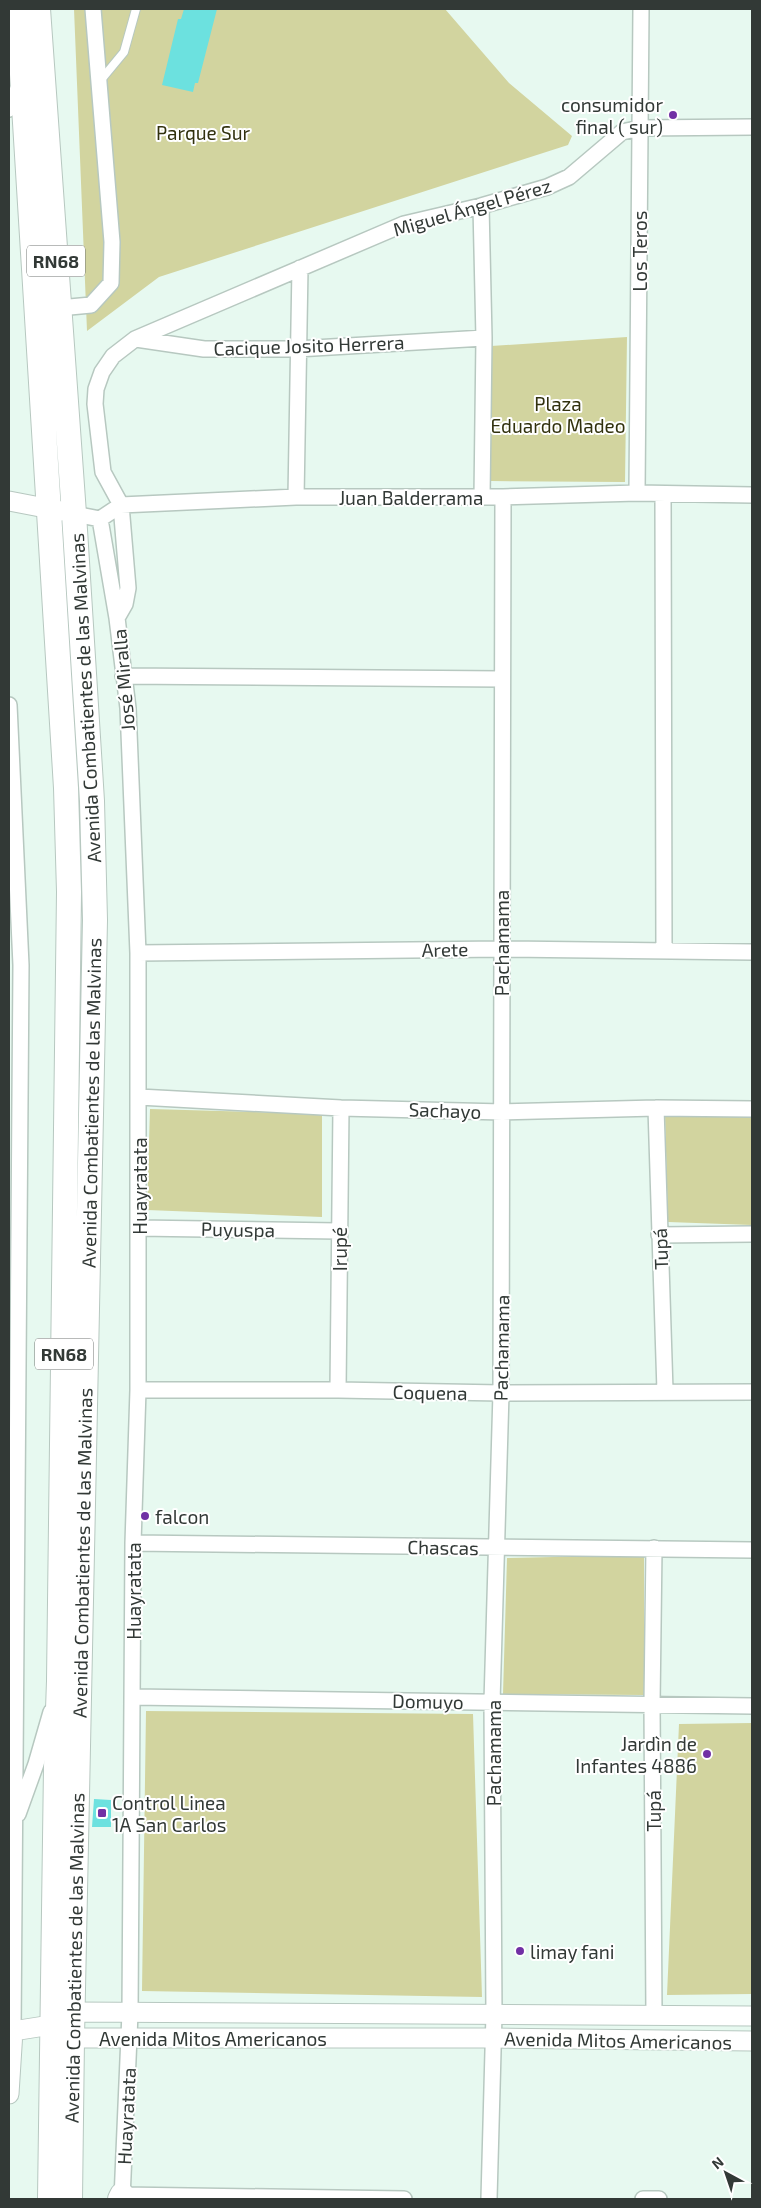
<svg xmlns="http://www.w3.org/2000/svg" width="761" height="2208" font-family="'Exo 2',sans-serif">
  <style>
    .green { fill: #d2d49f }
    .building { fill: #6ce1df }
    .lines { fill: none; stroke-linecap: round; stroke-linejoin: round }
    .service-casing { stroke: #b7c8c0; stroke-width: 10 }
    .minor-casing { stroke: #b7c8c0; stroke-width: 18 }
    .tertiary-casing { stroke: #b7c8c0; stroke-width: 21 }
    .primary-casing { stroke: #b7c8c0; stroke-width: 26 }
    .service { stroke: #fff; stroke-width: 8 }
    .minor { stroke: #fff; stroke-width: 15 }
    .tertiary { stroke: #fff; stroke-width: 19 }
    .primary { stroke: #fff; stroke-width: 24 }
    .poi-dot { fill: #7130a5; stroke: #fff; stroke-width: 2 }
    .labels { text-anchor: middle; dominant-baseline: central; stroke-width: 4; stroke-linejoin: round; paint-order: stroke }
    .shield { fill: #fff; stroke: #707472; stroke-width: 1 }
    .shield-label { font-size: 18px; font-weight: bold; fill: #323936 }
    .poi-label { font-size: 19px; fill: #323936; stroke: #fff; text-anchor: start }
    .park-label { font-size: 19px; fill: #31310d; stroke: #fff }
    .street-label { font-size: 19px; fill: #323936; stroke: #fff }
  </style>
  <rect width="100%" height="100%" fill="#e7f9f0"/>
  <path class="green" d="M74,9H445L509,83L572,136L568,145L159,277L87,331Z
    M627,337L625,482L491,481V346Z
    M150,1109L322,1114V1217L147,1210Z
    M665,1115H752V1225L668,1222Z
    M644,1555V1695L503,1694L507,1558Z
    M146,1711L473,1714L482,1997L142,1991Z
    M752,1723V1994L667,1995L679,1724Z"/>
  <path class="building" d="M184,9H217L198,83H195L193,92L162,85L178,19H181Z
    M94,1799L111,1800V1827H92Z"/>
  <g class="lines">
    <g class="service-casing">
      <path id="service" d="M100,81L124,52L136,9"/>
    </g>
    <g class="minor-casing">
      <path id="minor" d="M9,109L20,84
        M481,206L484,338L482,497
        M59,308L91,305L111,283L112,242L93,9
        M136,339L204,349H297L484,338
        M637,493L641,9
        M663,494L664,951
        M296,497L300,268
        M74,514L100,519L121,505L296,497H503L637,493L752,495
        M100,519L117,618L128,708L138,953V1390L133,1543L130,2013L122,2199
        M117,618L125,604L128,588L121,505L103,472L95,404L96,389L102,372L113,356L135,339L404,224L481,206L547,187L569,177L622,132L640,128L752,127
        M123,676L501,679
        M9,705L21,965L13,2031
        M138,953L501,949L752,952
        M139,1097L341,1108L503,1112L656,1108L752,1109
        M656,1108L665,1391
        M138,1228L338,1231
        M659,1235L752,1234
        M138,1390H338L501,1393L752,1392
        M338,1390L341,1108
        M133,1543L752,1550
        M654,1548L652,1704L654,2015
        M133,1697L752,1706
        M18,1814L36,1764L51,1712
        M122,2195L404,2199
        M489,2199L494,2014L492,1702L501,1393L503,497
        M643,2199H659"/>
    </g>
    <g class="tertiary-casing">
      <path id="tertiary" d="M9,501L61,511
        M61,2031L72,2038H493L752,2041
        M9,2094L13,2031L51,2025L73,2012L752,2016"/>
    </g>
    <g class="primary-casing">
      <path id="primary" d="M18,9L66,788L69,892L59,1681L56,1767L50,2199
        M38,9L74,514L92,801L95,920L72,2038L70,2199
        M120,2199L122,2195"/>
    </g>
    <use href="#service" class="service"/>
    <use href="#minor" class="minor"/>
    <use href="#tertiary" class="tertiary"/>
    <use href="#primary" class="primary"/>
  </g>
  <g class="poi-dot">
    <circle cx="673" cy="115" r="5"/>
    <circle cx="145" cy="1516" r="5"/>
    <circle cx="707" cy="1754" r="5"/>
    <rect x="97" y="1808" width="10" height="10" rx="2.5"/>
    <circle cx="520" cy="1951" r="5"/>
  </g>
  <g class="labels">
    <g class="shield">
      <rect x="27" y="245.5" width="58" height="31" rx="4"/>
      <rect x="35" y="1338.5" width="58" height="31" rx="4"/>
    </g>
    <g class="shield-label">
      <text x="56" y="261">RN68</text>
      <text x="64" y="1354">RN68</text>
    </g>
    <g class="poi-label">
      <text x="663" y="104" text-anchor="end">consumidor<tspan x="663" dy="22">final ( sur)</tspan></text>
      <text x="155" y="1516">falcon</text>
      <text x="697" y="1743" text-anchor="end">Jardìn de<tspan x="697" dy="22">Infantes 4886</tspan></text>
      <text x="112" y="1802">Control Linea<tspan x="112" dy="22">1A San Carlos</tspan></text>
      <text x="530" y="1951">limay fani</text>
    </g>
    <g class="park-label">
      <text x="203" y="132">Parque Sur</text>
      <text x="558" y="403">Plaza<tspan x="558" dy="22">Eduardo Madeo</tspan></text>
    </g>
    <g class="street-label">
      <text transform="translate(472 207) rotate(-16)">Miguel Ángel Pérez</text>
      <text transform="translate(639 251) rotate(-90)">Los Teros</text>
      <text transform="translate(309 345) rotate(-2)">Cacique Josito Herrera</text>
      <text x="411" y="497">Juan Balderrama</text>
      <text transform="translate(123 680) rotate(-95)">José Miralla</text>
      <text transform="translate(85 698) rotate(-93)">Avenida Combatientes de las Malvinas</text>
      <text transform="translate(501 943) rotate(-90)">Pachamama</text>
      <text transform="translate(445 949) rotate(-1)">Arete</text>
      <text transform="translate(91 1103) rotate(-89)">Avenida Combatientes de las Malvinas</text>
      <text transform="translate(445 1110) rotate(2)">Sachayo</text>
      <text transform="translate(139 1186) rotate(-90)">Huayratata</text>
      <text transform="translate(238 1229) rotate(1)">Puyuspa</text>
      <text transform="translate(339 1249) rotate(-90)">Irupé</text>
      <text transform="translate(660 1249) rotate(-92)">Tupá</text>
      <text transform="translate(501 1348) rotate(-89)">Pachamama</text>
      <text transform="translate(430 1392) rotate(1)">Coquena</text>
      <text transform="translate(443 1547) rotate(1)">Chascas</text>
      <text transform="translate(82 1553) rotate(-89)">Avenida Combatientes de las Malvinas</text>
      <text transform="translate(133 1591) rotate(-90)">Huayratata</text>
      <text transform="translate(428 1701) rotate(1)">Domuyo</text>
      <text transform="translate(493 1753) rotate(-90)">Pachamama</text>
      <text transform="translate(653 1811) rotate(-90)">Tupá</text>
      <text transform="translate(74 1958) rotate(-89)">Avenida Combatientes de las Malvinas</text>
      <text x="213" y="2038">Avenida Mitos Americanos</text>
      <text transform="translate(618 2040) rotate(1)">Avenida Mitos Americanos</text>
      <text transform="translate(126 2116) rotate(-87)">Huayratata</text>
    </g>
  </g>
  <rect width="761" height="2208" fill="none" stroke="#323936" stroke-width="20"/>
  <g transform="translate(726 2173) rotate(320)" stroke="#ffffff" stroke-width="4" paint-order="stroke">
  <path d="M0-4L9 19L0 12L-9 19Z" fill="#323936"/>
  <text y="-8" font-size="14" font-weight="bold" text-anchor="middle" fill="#323936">N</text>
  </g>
</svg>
